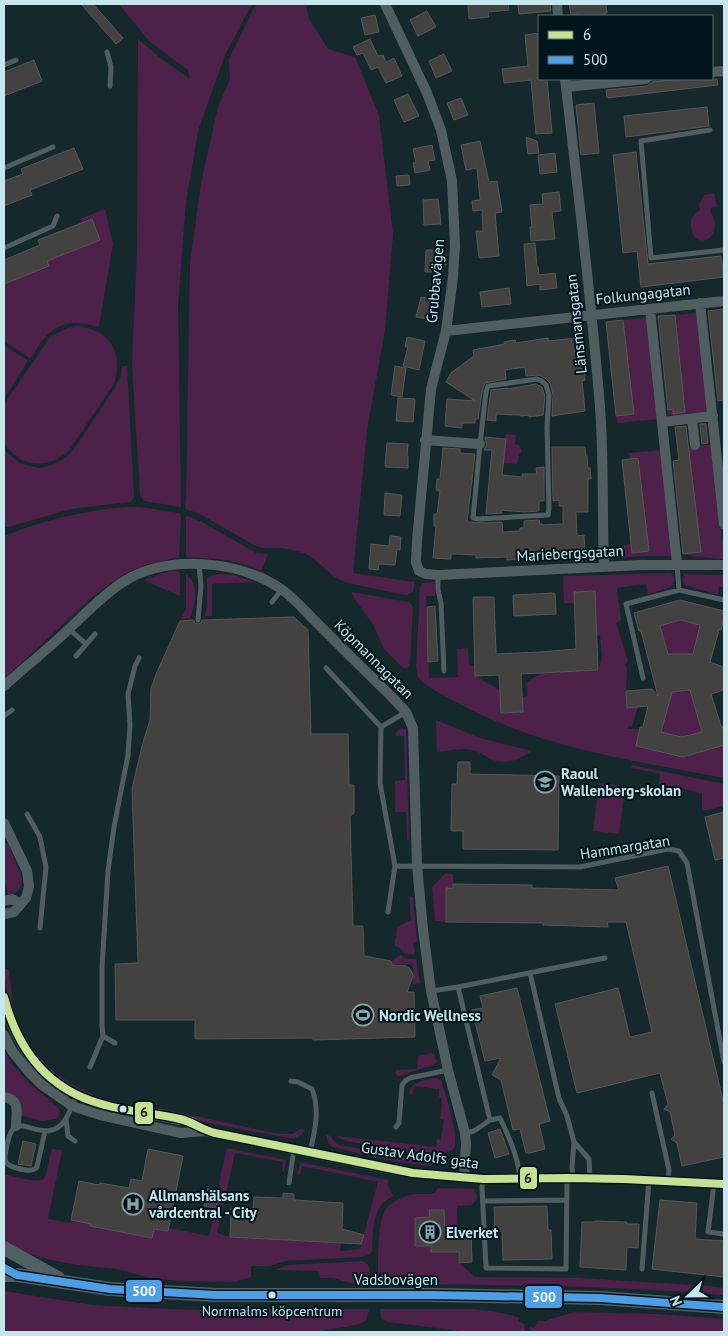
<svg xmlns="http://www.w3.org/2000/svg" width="728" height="1336" font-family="'PT Sans',sans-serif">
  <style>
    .green { fill: #4d2149; fill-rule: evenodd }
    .building { fill: #434241; stroke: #575655; fill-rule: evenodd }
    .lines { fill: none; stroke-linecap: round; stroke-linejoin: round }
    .service { stroke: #515e61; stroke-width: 5 }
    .minor { stroke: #515e61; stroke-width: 10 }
    .secondary { stroke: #516063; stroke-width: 14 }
    .bus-1-casing { stroke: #00161c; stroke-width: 11 }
    .bus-2-casing { stroke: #00161c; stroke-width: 11 }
    .bus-1 { stroke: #c6e192; stroke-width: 8 }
    .bus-2 { stroke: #4d9ee5; stroke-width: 8 }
    .bus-dot { fill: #c6e6ed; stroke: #00161c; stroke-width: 2 }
    .labels { text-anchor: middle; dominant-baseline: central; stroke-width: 4; stroke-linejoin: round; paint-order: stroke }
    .bus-label { font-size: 14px; fill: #c6e6ed; stroke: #00161c }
    .street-label { font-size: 15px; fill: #c6e6ed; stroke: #00161c }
    .poi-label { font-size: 15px; font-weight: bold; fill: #c6e6ed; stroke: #00161c; text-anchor: start }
    .line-badge { stroke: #00161c; stroke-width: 2 }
    .badge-label { font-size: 14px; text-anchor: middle; font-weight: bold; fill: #fff }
    .pale-badge-label { font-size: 14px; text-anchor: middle; font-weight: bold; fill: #111 }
  </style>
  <rect width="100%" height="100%" fill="#15292c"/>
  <path class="green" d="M119,4H252L225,55L198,131L186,202L178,305L181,507L144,501L140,495L132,363L137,250L138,39L159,57L190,79L188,70L149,41Z
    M256,4H306L309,19L328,49L355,57L379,116L393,234L385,330L367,430L353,573L414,582V587L413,592L407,595L399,594L344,582L333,576L313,558L304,553L283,548H262L252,544L200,514L185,509L186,498L190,263L201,183L218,107L230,79L229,59Z
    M714,193L717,207L711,208L710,210C728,242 689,253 691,222C692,216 695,213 700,210L699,204L704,195Z
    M105,209L113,244L99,326L97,327C75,319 56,322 41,342C37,347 35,354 30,358L4,341V284L49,266L47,261L100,240L92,219L82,223L80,219Z
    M697,313L709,413L676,416L668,414L667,410L685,408L675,315Z
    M643,318H646L658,419L617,423L616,416L634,413L623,320Z
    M77,326C111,330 123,352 114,384L68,452C44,470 21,467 4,443V404L50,337L67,328Z
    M4,345L27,360V362L4,399Z
    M122,366H127L134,497L130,502L71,509L8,527H6L4,522V450L20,463L30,466L38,468L46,467L61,461L69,455L77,445L116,386L121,376Z
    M506,434L516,435L515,444L519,445L522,452L519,454L517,464L503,463Z
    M712,444L724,556V559L697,557L683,554L701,552L690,459L681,448Z
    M661,450L672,556H644L618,558L614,553L621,551L623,545L631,544L632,553L649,551L638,458L630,459L629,453Z
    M125,507H141L179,513L181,517L179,557L146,565L128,572L108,585L91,598L4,679V536C43,520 84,511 125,507Z
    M186,516H188L204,523L256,553L268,554L261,571C235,558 213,559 186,557Z
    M174,570L180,572V596L143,580L163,573Z
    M671,573L674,578L673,585L669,588L648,594L646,584L617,588L621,620L616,623L628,661L625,665L627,668L626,691L627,707H638L632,726H628V729H640L636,746L676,755L688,756L724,745V778C631,760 539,748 454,701C446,696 424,686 419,678C417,676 417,670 416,667L420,587L422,583L435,582V596H426L429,678L458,677L457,649L468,648L469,666H475V676L500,690L501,713L523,712V697L527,696V682L542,673L598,670L602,658L600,636L596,635L595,591L574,592V603H564L563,576Z
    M186,574C200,585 195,603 190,618L181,619L186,609Z
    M218,574L234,575L254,582L212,584V616H205L207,602V579L209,576Z
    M684,574L724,575V587H719L718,595L684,585L683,580Z
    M352,592L408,602L411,604L413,607L410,662C409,667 407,670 402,667L384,649L374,626L352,595Z
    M681,620L700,625L690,665L685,666V654H676L671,666L660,626Z
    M690,690L702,732L683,737L661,732L672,692Z
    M436,720L480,738L532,751C520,759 505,766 491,759C485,756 479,752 473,750C461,747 449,751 437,752Z
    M401,728L406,729L409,840H407L406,812H395V781L405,780L404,736H395C395,733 398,730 401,728Z
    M632,765L724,784V806L702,811V793L659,784L660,774L631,768Z
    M599,783L625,786L619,834L593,831Z
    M5,843H8L22,879C22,889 17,893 8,895L4,878Z
    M445,874H453V889L447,888L446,922L435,921L432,887Z
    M409,896L413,897L417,941L413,943L415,954C400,956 406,949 395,946V939L396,938L397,927L411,920Z
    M400,955L404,958L416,959L420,983L413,985V964L392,965V961Z
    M4,969H7L9,970C11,985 11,999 15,1013C26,1051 56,1080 93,1094L92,1097C35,1071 9,1031 4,969Z
    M4,1050L12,1064L30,1084L59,1108L60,1113L58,1118L50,1120L42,1121L19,1115L4,1094V1069L5,1068L4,1066Z
    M434,1053L437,1062L433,1065L411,1072L402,1076H398L395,1073L396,1070L417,1069L418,1056Z
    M431,1078H435L441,1080C446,1098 458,1130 455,1147L451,1151L445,1153L432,1156L409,1153L343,1140L336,1136L436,1147L437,1139L441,1140L444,1120L440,1119L442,1103L441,1098L439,1097V1089L414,1086L413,1094H409C410,1082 421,1082 431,1078Z
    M153,1107L279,1134H292L301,1129L305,1130C303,1136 295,1139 288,1138L152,1112Z
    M326,1135L331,1136L333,1140L339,1145L431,1161L433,1166C399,1164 367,1155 333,1147L329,1144Z
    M227,1148L286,1160L284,1172L282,1171L283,1162L235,1153L217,1233L230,1237L341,1243L340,1251L360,1249L378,1182L302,1166L300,1175L298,1174L300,1162L388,1180V1185L393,1196C390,1198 386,1200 383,1203C372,1214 373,1237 372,1251L369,1255L361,1257L286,1261L269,1266H251V1277L241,1280L236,1282L180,1281L150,1278L117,1269L77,1265L47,1259L25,1253L4,1243V1174C13,1176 31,1182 41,1180C45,1179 44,1178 46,1174L52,1149L62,1150L48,1219L70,1223L71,1220L91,1224V1226L152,1238L154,1229L168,1231L169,1228L209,1236L216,1208L221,1173Z
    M438,1188L474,1189L477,1198L472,1205L457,1206L458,1260L459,1263L475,1277L579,1278L709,1286L724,1288V1295C610,1285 495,1285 380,1284L381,1272H380L378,1278C378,1262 377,1221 386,1209C391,1203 401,1197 409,1195C418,1193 427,1195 435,1193ZM430,1210H444L445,1252H431V1246H416L415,1218L430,1217Z
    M363,1261C370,1265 370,1268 370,1277L368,1272H367L370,1284H354L333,1278H320L319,1271L275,1270L288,1265Z
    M4,1291L92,1305L148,1308L217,1311L292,1309H369C368,1313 367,1319 365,1321C359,1326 320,1331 311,1332H4Z
    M380,1309H472L492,1311L519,1317L518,1321L524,1324L525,1332H468L388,1322L381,1319V1316Z
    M575,1312L658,1314L724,1319V1332H629L589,1331L531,1332L530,1327L535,1328L537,1321H544Z"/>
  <path class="building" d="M81,4H93L123,38L116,44Z
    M468,4H508L509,10L488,12L489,17L469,19Z
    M518,4H550L551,11L519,14Z
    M569,4H606L607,13L605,14L606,16H579V14L571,15Z
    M427,11L436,27L418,36L410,20Z
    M375,15L379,32L365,35L361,18Z
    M539,33V79H547L552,133L536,134L531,80L504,83L502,69L528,66L525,35Z
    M370,39L378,56L383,55L386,62L394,58L402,76L386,83L378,67L371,70L363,53L357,55L353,47Z
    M444,54L452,71L436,78L429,61Z
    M34,60L42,81L4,96V72Z
    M682,79H717L718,85L607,98L606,90L647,86L652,82Z
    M408,94L419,116L404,122L394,100Z
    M461,98L468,115L454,120L447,103Z
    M594,103L599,153L581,155L576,105Z
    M707,107L709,126L626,137L624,116Z
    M526,137L537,141L539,153L528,154Z
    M480,141L489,182L497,181L502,212L495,213L499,256L479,258L476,231H483L482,210L473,211L472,201L480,200L477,168L466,170L461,145Z
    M432,145L435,160L428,161L430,170L415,173L413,163L416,162L413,149Z
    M74,148L83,169L30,190L32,195L4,206V181L23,174L21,169Z
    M636,152L648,264L721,256L724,277L641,287L637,251L623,253L613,155Z
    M555,153L557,172L540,174L538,155Z
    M409,175L410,185L397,186L396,176Z
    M559,192L561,211L552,212L555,239L531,241L530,227H532L530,205L543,204L542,194Z
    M438,199L441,224L424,225L423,200Z
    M92,219L100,240L47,261L49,266L4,284V260L40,245L38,240Z
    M535,243L537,267H538L539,275L555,273L557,288L540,290V284L527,286L524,244Z
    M426,250H442V255H446V265H442V272H425Z
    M509,288L511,304L482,307L480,292Z
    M421,297L437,299L434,320L416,317Z
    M724,309V400L718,401L708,311Z
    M675,315L685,412L673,414V409L668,410L658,316Z
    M623,320L634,414L616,416L606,322Z
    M407,337L425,341L419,370L403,366L408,347H405Z
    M548,338V341L577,338L581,369H584L585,380L582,381L585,411L552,416L553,395L550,383L545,378L539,375L526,376L525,367L505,370L506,379L485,383L482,392L478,419H475V423H462V428L445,426L447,399L475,401L446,382L451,373L474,356L473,350L505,344L504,342L515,340L516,343Z
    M395,366L406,368L402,397L391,395Z
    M536,384L542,387L545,396L543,415L529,417V415L521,416V415H516L496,414V421L487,420L491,390L508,388V389Z
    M398,398L415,399L413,422L396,421Z
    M700,424H706L708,443L702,444Z
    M686,426L701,552L683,554L673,461L679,460L675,427Z
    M485,437L506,439L502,475L523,477L522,474H537L536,468L544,467V501H539V511L524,512L501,510L502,513L486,514L492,450H484L487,445Z
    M387,443L408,444L407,456H408V468L385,467Z
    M552,447H585L586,456H587L588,468H590L591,479H588V512H576L577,536L584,535L585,551L553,553L554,557L542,558V554L518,556V559L507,560V557L476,558V555L456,554H451V559L433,558L436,526H434V514H437L440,491L436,490L437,479H440L443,448L460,449V453L475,454L467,522L485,523L502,522L503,532L520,531V528H524V521L539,520L540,524H542V525L563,524V506H559V500L553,501Z
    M638,458L649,551L632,553L622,460Z
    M385,493L402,495L400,516L384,515Z
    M390,536L401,537L400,550L397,549L395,565L379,564L378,570L369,569L371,544L389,546Z
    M595,591L598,670L521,674L523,712L501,713L499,675L475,676L473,597H494L496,654L541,652L576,649L574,592Z
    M555,593L556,614L514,616L513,595Z
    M680,600L724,611V618L721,630H719L710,662L724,667V690L711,694L721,726H722L724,732V745L683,757L636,746L640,727H643L648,706L627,708L626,691L652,689L658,696L641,631H639L634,613ZM680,620L700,625L693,654H668L660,626ZM690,690L702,732L682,737L661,732L672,692Z
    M435,606L438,661L428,662L427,607Z
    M294,617L308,630L311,734H348L349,785H354V813L350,816L353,926H363L364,956L391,961L392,965L406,966L409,968L412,972L413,976L407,992H414L415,1037L313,1040V1038L195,1039V1020H116L115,964L138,963L132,789L142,746L150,720L151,688L157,672L180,621L194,620L195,623L198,624L201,623L202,620Z
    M458,762H470V774L559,776L558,850L463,849V831H451L452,784H457Z
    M724,812V858L715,860L705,817Z
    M668,866L724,1105V1157L682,1166L677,1143L671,1139L675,1135L670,1112L664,1109L668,1104L660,1073L577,1093L555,1004L618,988L630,1037L652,1032L626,922H607L608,927L543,925V923L446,922V888L453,889V884L532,885V888L619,890L615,878Z
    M517,988L550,1121L539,1124L545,1149L530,1153H526L520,1129L513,1130L501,1080L492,1075L501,1058L485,1061L472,1010L483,1008L480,996Z
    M500,1129L509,1154L495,1158L488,1133Z
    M23,1141L36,1144L31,1166L18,1164Z
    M148,1149L183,1156L168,1231L154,1229L152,1238L90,1226L91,1224L71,1220L79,1181L99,1185L100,1183L129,1188L131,1179L142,1181Z
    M208,1188L220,1190L216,1208L204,1206Z
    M283,1193L294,1194V1200L343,1203L342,1229L364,1235L361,1244L230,1237L231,1208L253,1209L254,1197L283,1198Z
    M660,1200L697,1203L695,1239L724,1241V1277L652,1269Z
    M547,1206L548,1230H551L552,1259L503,1260L502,1231H495L494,1207Z
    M429,1210H444L445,1230H471L472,1262L459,1263V1252H431V1246H415V1218L430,1217Z
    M595,1221L627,1222V1224H639L638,1248L627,1247L626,1270L580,1267L582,1222H595Z"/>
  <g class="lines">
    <path class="service" d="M107,52L111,67L110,86
      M4,65L16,60
      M710,130L641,141L651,258L724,250
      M4,168L53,147
      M4,248L53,226L57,216
      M537,379L542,381L546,385L549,395L547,427L549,509L548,515L479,519L473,518L480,444L486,392L488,386Z
      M677,565L679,590
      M438,575V590L441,603L444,671
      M272,602L282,589
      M198,620L201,586L199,564
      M69,629L86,644
      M76,656L95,634
      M326,668L381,727L380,783L395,866L580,867L668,849L679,851L687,863L724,1062
      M643,678L626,604L679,590L724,600
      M4,716L12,710
      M381,727L406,712
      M27,814L40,837L46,867L40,928
      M388,912L395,866
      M530,973L559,1098L567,1116L574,1142L572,1167L573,1178
      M458,987L490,1120L474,1131L465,1133
      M431,991L458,987L605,958
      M115,1043L103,1036L102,1026V967L108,871L114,827L128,755L130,725L128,694L135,666L139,658
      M90,1067L103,1036
      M291,1081L298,1082L312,1089C320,1109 315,1131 310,1152
      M652,1093L669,1170L668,1181
      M66,1119L68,1136L75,1141
      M490,1120L500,1118C509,1137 518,1157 520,1178
      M396,1127L399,1123L402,1085L405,1081L410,1078L448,1070
      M45,1131L37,1167C35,1169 34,1170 31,1170C26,1171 8,1167 6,1162C3,1158 9,1133 13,1129C22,1117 49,1145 65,1120C70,1113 73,1103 76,1095
      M574,1142L589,1159L590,1178
      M483,1179L482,1188L486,1268L566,1269L567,1178
      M289,1183L294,1149
      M714,1184L708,1232L724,1234
      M483,1201L566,1200
      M642,1269L649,1180"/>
    <path class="minor" d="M385,4L427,93L441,130L452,181L455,246L453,277L446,331L431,389L417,541L416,562L419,571L426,574L438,575L642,565H724
      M557,4L558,16
      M712,72L724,71
      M565,79C578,188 591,297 600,407C604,460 602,513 604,566
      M566,87L646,79
      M700,303L724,524
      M650,309L677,564
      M446,331L724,301
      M692,419L695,445
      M662,422L713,416
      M425,440L480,444
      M4,686C25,667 48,649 69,629C87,612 103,595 123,582C167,554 239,560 281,589C293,597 304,610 314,620C339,645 364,670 390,695L406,712L413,728L417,865L423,930L431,991L448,1070L465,1133L466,1144L464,1177
      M4,823L27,871L29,886L26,898L14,912L4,914
      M4,901L12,899L20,904
      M4,997C12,1038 37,1077 76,1095C97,1105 120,1109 143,1113C154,1115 166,1117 177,1120C182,1120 187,1121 192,1122C197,1124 201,1128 205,1131
      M4,1035L12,1051L30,1073L42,1085L72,1106L100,1115L181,1133L205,1131L389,1169L413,1173L483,1179L567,1178L624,1179L724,1184
      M4,1097C21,1100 16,1112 16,1126"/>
    <path class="secondary" d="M4,1248L58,1278
      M4,1275H17L110,1289L216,1295H433L600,1298L724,1307"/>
    <g class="bus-1-casing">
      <path id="bus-1" d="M4,997C18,1051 49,1091 105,1105C130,1112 155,1113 180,1119C193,1122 202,1130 215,1133L413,1173L483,1179L567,1178L624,1179L724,1184"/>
    </g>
    <g class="bus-2-casing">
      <path id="bus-2" d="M4,1268L17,1275L110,1289L216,1295H433L600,1298L724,1307"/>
    </g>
    <use href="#bus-1" class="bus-1"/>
    <use href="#bus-2" class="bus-2"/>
  </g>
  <defs>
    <g id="school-ring" transform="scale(1.125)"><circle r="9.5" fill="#00161c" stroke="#88a4a9" stroke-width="1.5"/><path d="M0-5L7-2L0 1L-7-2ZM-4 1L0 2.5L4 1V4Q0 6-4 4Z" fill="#88a4a9"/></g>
    <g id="stadium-ring" transform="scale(1.125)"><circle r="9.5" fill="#00161c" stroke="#88a4a9" stroke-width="1.5"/><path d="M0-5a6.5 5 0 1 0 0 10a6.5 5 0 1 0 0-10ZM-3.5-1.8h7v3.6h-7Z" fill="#88a4a9"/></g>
    <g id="hospital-ring" transform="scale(1.125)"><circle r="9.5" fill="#00161c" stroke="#88a4a9" stroke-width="1.5"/><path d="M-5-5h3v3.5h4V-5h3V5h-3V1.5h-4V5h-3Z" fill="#88a4a9"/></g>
    <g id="building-ring" transform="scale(1.125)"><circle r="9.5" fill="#00161c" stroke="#88a4a9" stroke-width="1.5"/><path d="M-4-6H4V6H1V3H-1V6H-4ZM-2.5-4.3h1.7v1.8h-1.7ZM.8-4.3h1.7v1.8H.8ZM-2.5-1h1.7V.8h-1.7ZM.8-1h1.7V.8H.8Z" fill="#88a4a9"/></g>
  </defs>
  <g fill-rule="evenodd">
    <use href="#school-ring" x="545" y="782"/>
    <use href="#stadium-ring" x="363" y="1015"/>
    <use href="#hospital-ring" x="133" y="1204"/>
    <use href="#building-ring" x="430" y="1232"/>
  </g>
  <g class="bus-dot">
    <circle cx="123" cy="1109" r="4.5"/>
    <circle cx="272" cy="1295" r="4.5"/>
  </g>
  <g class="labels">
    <g class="bus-label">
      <text x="272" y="1311">Norrmalms köpcentrum</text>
    </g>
    <g class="street-label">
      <text transform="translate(435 281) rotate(-85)">Grubbavägen</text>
      <text transform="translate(643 294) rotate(-6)">Folkungagatan</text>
      <text transform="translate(576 324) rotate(-96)">Länsmansgatan</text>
      <text transform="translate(570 553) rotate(-3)">Mariebergsgatan</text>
      <text transform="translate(374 659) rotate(45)">Köpmannagatan</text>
      <text transform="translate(625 847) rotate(-9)">Hammargatan</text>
      <text transform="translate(420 1155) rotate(8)">Gustav Adolfs gata</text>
      <text x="396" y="1279">Vadsbovägen</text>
    </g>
    <g class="poi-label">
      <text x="561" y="773">Raoul<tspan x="561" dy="17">Wallenberg-skolan</tspan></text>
      <text x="379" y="1015">Nordic Wellness</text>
      <text x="149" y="1195">Allmanshälsans<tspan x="149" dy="17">vårdcentral - City</tspan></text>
      <text x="446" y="1232">Elverket</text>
    </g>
  </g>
  <g class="line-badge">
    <rect x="134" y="1101" width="20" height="24" rx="5" fill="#c6e192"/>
    <rect x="519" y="1166" width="19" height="24" rx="5" fill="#c6e192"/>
    <rect x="125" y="1279" width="38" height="24" rx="5" fill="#4d9ee5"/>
    <rect x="524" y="1285" width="39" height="24" rx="5" fill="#4d9ee5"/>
  </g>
  <g class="badge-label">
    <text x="144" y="1296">500</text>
    <text x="544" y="1302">500</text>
  </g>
  <g class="pale-badge-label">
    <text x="144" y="1117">6</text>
    <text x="528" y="1183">6</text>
  </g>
  <rect width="728" height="1336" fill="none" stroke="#c6e6ed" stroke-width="10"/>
  <rect x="538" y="15" width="175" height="65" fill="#00161c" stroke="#4f6970"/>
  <rect x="548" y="31" width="25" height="8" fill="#c6e192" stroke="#4f6970"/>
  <text x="583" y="40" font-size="15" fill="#c6e6ed">6</text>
  <rect x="548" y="56" width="25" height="8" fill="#4d9ee5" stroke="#4f6970"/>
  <text x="583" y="65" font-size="15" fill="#c6e6ed">500</text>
  <g transform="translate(688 1296) rotate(248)" stroke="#00161c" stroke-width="4" paint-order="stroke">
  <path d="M0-4L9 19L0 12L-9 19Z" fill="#c6e6ed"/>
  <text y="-8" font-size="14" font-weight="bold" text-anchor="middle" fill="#c6e6ed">N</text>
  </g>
</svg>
